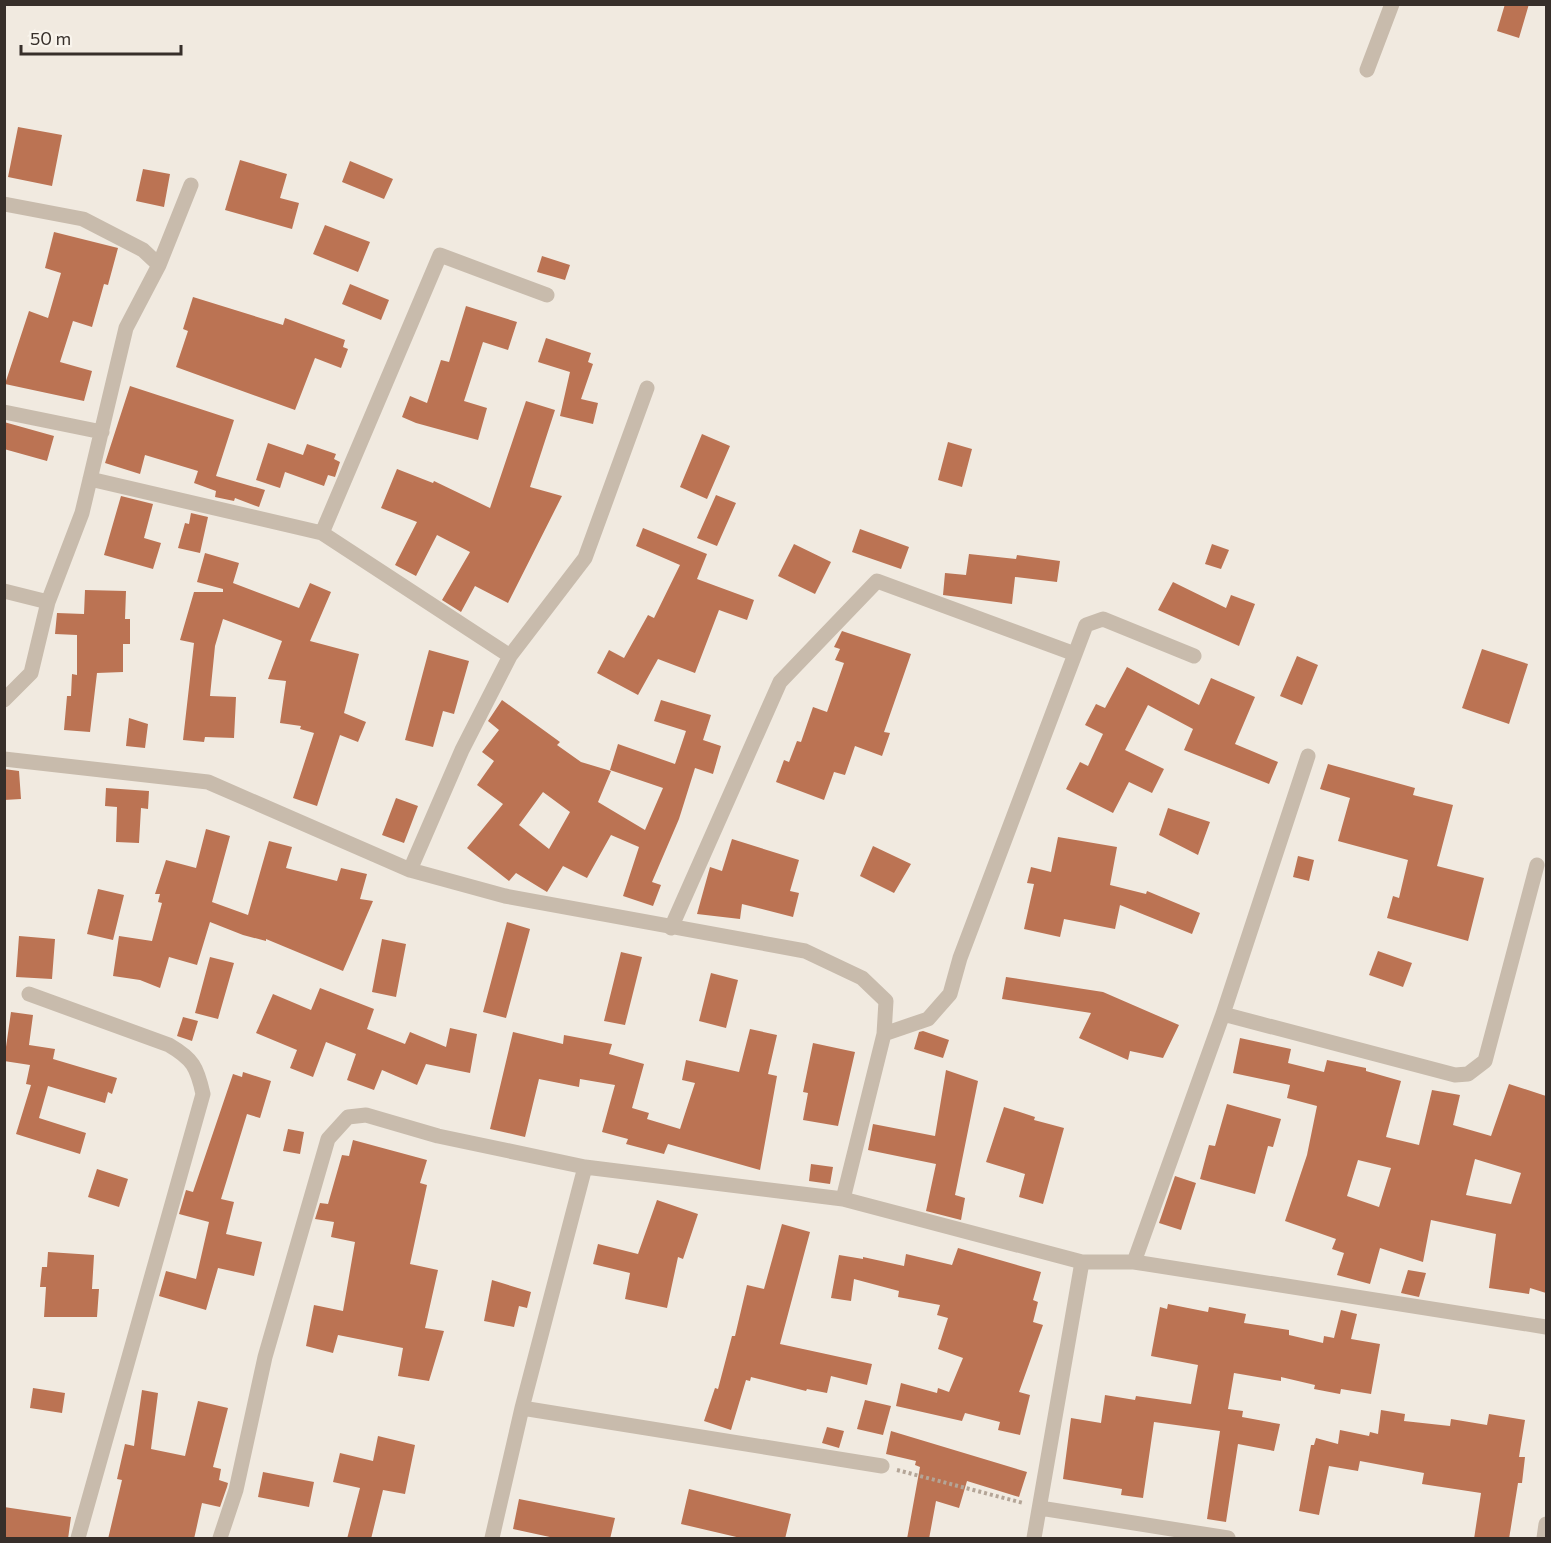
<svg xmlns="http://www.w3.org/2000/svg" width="1551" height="1543" font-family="Commissioner,sans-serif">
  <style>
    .building { fill: #bb7353; fill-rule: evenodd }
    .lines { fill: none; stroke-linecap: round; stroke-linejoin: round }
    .path { stroke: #b4a597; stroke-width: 4; stroke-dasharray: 3 3; stroke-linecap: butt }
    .street { stroke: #c8bbac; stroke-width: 15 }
  </style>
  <rect width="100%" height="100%" fill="#f1eae0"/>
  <path class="building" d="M1505,4H1529L1519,38L1497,31Z
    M18,127L62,135L52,186L8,177Z
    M240,160L287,174L280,198L299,203L292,229L225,210Z
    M350,161L393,179L384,199L342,182Z
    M143,169L170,174L164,207L136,201Z
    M325,225L370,242L358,272L313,254Z
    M54,232L118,248L108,285L104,284L92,327L73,321L60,362L92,371L84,401L5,384L29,311L48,318L61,273L45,268Z
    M542,256L570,265L565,280L537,272Z
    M350,284L389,300L381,320L342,304Z
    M193,297L283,325L285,318L345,340L343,347L348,349L341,368L315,358L295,410L176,367L188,331L183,329Z
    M466,306L517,322L508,350L483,342L464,401L487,408L478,440L416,423L402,417L410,396L427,403L441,360L449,362Z
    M546,338L591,353L588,362L593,364L581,399L598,403L593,424L560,416L570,372L538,362Z
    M130,386L234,420L216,476L265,490L259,507L235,498L234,501L215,497L216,491L194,483L198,471L145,455L140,474L105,463Z
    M526,401L555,410L530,487L562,496L508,603L475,586L461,612L442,600L470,552L437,535L416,576L395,565L417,522L381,508L397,469L433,483L434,481L490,508Z
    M4,422L54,436L47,461L4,449Z
    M702,434L730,446L707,499L680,487Z
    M948,442L972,449L962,487L938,480Z
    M268,443L303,455L307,444L336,454L334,459L340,462L335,477L328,475L324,486L285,472L280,488L256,480Z
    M716,495L736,503L717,546L697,538Z
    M121,496L153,504L144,538L161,543L153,569L104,555Z
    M191,513L208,517L200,553L178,548L185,523L189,524Z
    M643,528L707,554L697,579L754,600L747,620L719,610L695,673L658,659L638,695L597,673L609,650L624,658L648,615L654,618L680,565L636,546Z
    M860,529L909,547L901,569L852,552Z
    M794,544L831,562L815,594L778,576Z
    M1212,544L1229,550L1221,569L1205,564Z
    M205,553L239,563L233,583L299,608L310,583L331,592L310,641L359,654L344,713L366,722L358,742L340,735L317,806L293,798L314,733L300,729L301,726L280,723L286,681L268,679L282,641L223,619L215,646L210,696L236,697L234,738L205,737L204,742L183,740L194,643L180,640L194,592H223V589L197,582Z
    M969,554L1016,559L1017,555L1060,561L1057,582L1015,577L1012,604L943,595L945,573L966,575Z
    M1173,582L1226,608L1231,595L1255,604L1239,646L1158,610Z
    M85,590L126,591L125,619H130V644H123V672L97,673L90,732L64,730L67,696H71L72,674L77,675V635L55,634L57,613L84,614Z
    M842,631L911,654L884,732L890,733L882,756L855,746L845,775L834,772L824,800L776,782L784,760L789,762L797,741L801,742L813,707L827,712L844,663L835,660L840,649L834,647Z
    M1482,649L1528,664L1509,724L1462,708Z
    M429,650L469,661L454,714L443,711L433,747L405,740Z
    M1297,656L1318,665L1302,705L1280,696Z
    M1127,667L1199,705L1211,678L1255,697L1235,744L1278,762L1269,784L1184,750L1193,729L1148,705L1125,750L1164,769L1152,793L1129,782L1113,813L1066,789L1080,762L1088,766L1103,734L1085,725L1096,704L1105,708Z
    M502,700L560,742L557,745L581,762L611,771L598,802L645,830L663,788L610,770L618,744L675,764L686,731L654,721L661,700L711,715L703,740L721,746L713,774L695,768L679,819L652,882L661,885L653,906L623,896L639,847L611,835L587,878L563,866L547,892L516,873L509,881L467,848L503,804L477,785L494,761L482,752L499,730L488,721ZM543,792L570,812L549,849L519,825Z
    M129,718L148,724L145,748L126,746Z
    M1328,764L1415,788L1413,795L1453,805L1437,866L1484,878L1468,941L1387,918L1393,896L1399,898L1408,860L1338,841L1350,798L1320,789Z
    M4,769L19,771L21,799L4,800Z
    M106,788L149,791L148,809L141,808L139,843L116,842L117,807L105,806Z
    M396,798L418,806L404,843L382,835Z
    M1168,808L1210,822L1198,855L1159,835Z
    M206,829L230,836L212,902L248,915L269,841L292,847L286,868L337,881L341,868L367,874L360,899L373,901L343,971L266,939V941L243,935L210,922L197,965L169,957L160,988L140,980L113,976L119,936L152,941L162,903L158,902L160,894H155L166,860L196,868Z
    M1058,837L1117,847L1110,885L1146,894L1147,891L1200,913L1192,934L1120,905L1115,929L1064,919L1060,937L1024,929L1034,884L1027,883L1031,867L1051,872Z
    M732,839L799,860L790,891L799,893L793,917L742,904L740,919L697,914L710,867L722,871Z
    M873,846L911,864L894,893L860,876Z
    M1298,856L1314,860L1309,881L1293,877Z
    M98,889L124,895L113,940L87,934Z
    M507,922L530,929L506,1018L483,1012Z
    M19,936L55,939L52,979L16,977Z
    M382,939L406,944L396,997L372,992Z
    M1378,951L1412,963L1403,987L1369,975Z
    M621,952L642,957L625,1025L604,1021Z
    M210,957L234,963L218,1019L195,1013Z
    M711,973L738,980L726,1028L699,1021Z
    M1006,977L1103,992L1179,1025L1163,1058L1130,1051L1128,1060L1079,1038L1091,1013L1002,999Z
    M320,988L374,1009L367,1029L405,1044L410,1032L446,1047L450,1028L477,1034L470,1073L426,1064L417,1085L382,1070L374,1090L347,1080L356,1054L326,1042L313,1077L290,1068L297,1050L256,1033L273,994L311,1010Z
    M11,1012L33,1015L29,1045L55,1049L53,1059L117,1078L112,1094L108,1092L105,1103L48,1086L39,1118L86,1133L80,1154L16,1134L31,1085L26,1084L30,1065L4,1061Z
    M183,1017L198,1021L192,1041L177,1036Z
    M750,1029L777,1035L768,1074L777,1076L760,1170L668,1144L664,1154L626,1144L628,1139L602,1132L615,1085L580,1079L579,1087L539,1079L525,1137L490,1129L513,1032L563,1044L564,1035L612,1044L609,1054L644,1064L632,1108L649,1113L647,1119L680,1129L695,1083L682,1080L686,1060L739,1072Z
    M923,1031L949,1040L943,1058L914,1049L919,1032Z
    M1240,1038L1291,1049L1288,1063L1324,1072L1327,1060L1366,1068V1071L1401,1081L1386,1137L1419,1145L1432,1090L1460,1095L1453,1125L1491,1136L1509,1084L1546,1096V1293L1530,1288L1529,1294L1489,1288L1496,1234L1431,1220L1423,1262L1380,1248L1370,1284L1337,1275L1344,1253L1332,1249L1336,1239L1285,1221L1307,1155L1317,1106L1287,1098L1290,1085L1233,1073ZM1475,1159L1521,1173L1511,1204L1466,1195ZM1358,1160L1391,1168L1379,1207L1347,1196Z
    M813,1043L855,1052L838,1126L803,1120L808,1093L803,1092Z
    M946,1070L978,1081L955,1195L965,1198L961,1220L926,1211L936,1164L868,1150L873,1124L935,1136Z
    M243,1072L271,1081L260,1118L247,1114L221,1199L234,1202L226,1234L262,1242L254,1276L218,1268L206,1310L159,1296L166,1271L196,1279L209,1222L179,1214L186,1190L193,1192L233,1074L242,1077Z
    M1227,1104L1281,1119L1273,1147L1268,1146L1255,1194L1200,1179L1209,1145L1215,1146Z
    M1004,1107L1035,1117L1034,1120L1064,1128L1043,1204L1019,1197L1025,1174L986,1162Z
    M288,1129L304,1132L300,1154L283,1151Z
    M353,1140L427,1160L420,1183L427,1185L410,1264L438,1270L425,1328L444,1331L429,1381L398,1376L403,1348L338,1335L333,1353L306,1346L314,1305L343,1311L355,1242L331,1237L334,1222L315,1219L320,1203L328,1204L342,1155L349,1156Z
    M811,1164L833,1167L830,1184L809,1181Z
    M97,1169L128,1179L119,1207L88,1197Z
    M1175,1176L1196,1183L1181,1230L1159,1223Z
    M657,1200L698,1214L683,1259L678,1257L667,1308L625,1299L630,1273L593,1264L598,1244L638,1254Z
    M782,1224L810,1232L780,1344L872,1364L867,1385L831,1376L827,1393L807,1389L806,1391L751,1377L750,1381L746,1380L731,1430L704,1421L715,1388L718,1389L732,1336H735L747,1285L764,1289Z
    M958,1248L1041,1272L1033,1300L1038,1302L1033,1322L1043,1325L1019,1392L1030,1395L1020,1435L998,1430L1000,1422L965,1413L962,1421L896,1406L901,1383L937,1393L938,1388L949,1392L963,1358L938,1349L948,1318L937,1315L940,1305L898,1297L899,1291L854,1279L851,1301L831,1298L839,1255L863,1259V1257L904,1266L906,1254L952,1265Z
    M48,1252L94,1255L92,1289H99L97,1317H44L46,1287H40L42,1267H47Z
    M1408,1270L1426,1273L1419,1297L1401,1293Z
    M492,1280L531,1292L527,1308L519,1306L514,1327L484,1321Z
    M1168,1304L1208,1312L1209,1307L1246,1314L1244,1323L1289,1330V1335L1323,1343L1324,1336L1334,1338L1341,1310L1357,1314L1351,1339L1380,1344L1371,1394L1341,1389L1340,1394L1314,1389L1315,1385L1281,1377V1381L1234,1373L1228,1409L1243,1411L1242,1417L1280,1424L1274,1451L1238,1444L1226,1522L1207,1519L1220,1431L1154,1422L1143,1498L1121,1495L1122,1489L1063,1479L1071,1418L1101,1423L1105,1395L1135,1400L1136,1396L1191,1404L1198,1365L1151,1356L1160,1307L1167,1309Z
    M33,1388L65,1393L62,1413L30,1408Z
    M142,1390L158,1393L151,1449L185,1456L198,1401L228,1408L213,1467L221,1469L219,1480L228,1483L227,1487L220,1507L202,1503L194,1539H108L122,1480L117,1479L125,1444L134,1446Z
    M865,1400L891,1406L883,1435L857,1429Z
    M1381,1410L1405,1414L1404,1421L1450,1426L1451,1419L1487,1425L1489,1414L1525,1420L1519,1457H1525L1522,1483H1518L1509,1539H1474L1481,1493L1422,1484L1424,1473L1360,1461L1358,1471L1329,1466L1319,1515L1299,1511L1311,1445H1314L1316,1438L1338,1444L1340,1430L1369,1436L1370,1432L1378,1434Z
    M827,1427L844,1431L839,1448L822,1443Z
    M891,1431L1027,1472L1019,1497L967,1481L959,1508L936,1501L929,1539H907L920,1467L915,1465L916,1461L886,1454Z
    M378,1436L415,1445L405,1494L383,1490L371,1539H347L360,1488L333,1482L340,1453L373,1461Z
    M263,1472L314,1482L309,1507L258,1497Z
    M689,1489L791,1514L785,1539H745L681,1524Z
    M519,1499L615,1518L610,1539H559L513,1529Z
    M4,1507L71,1517L68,1539H4Z"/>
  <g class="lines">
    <path class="path" d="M897,1470L1023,1503"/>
    <path class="street" d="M1367,70L1392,4
      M4,204L83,219L143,250L159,265
      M4,412L102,432
      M90,479L322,533L510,656
      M322,533L440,255L547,295
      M4,591L48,602
      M4,700L31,673L48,602L82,513L126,328L159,265L191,185
      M4,759L208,782L410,870L505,896L805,951L862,978L886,1001L884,1034L843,1199
      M410,870L462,750L510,656L585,558L647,388
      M671,928L780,682L877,581L1075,654
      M29,994L169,1045C193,1059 197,1067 203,1094L78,1538
      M1223,1014L1455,1075L1468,1074L1485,1061L1537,865
      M884,1034L928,1019L950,994L960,958L1086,625L1103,619L1194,656
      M1134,1262L1223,1014L1308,756
      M522,1408L882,1466
      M1040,1508L1228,1538
      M220,1538L236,1490L265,1357L328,1139L348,1117L366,1115L438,1136L585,1167
      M492,1538L522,1408L585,1167L843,1199L1082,1262H1134L1546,1327
      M1034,1538L1082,1262
      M1544,1538L1546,1524"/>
  </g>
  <rect width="1551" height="1543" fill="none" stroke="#372f2a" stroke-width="12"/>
  <path d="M21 45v9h160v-9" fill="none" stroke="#372f2a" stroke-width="3"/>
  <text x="30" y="45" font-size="18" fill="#372f2a" stroke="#f9f4ec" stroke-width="4.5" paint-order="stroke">50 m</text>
</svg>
